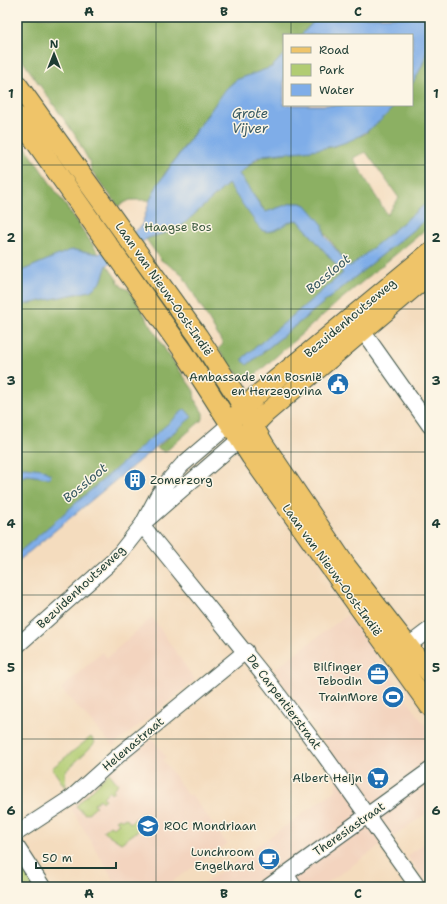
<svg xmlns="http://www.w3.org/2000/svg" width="447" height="904" font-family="'Shantell Sans',sans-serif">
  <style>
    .built { fill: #f3d4bf }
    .green { fill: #b1cc72; stroke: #688453 }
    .forest { fill: #8cb064; stroke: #56764c; fill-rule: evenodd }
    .water { fill: #7fade8; stroke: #4f758e }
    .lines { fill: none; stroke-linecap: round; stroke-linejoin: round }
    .minor-casing { stroke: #3f5549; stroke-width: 17 }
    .major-casing { stroke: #3f5549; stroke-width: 21 }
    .minor { stroke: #fff; stroke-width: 15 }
    .major { stroke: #efc469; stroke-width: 19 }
    .grid { fill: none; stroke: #1f3d34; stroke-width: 1; stroke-opacity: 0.55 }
    .labels { text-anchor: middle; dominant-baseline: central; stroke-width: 3; stroke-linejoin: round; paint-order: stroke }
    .park-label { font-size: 12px; fill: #3c5a40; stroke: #fcf5e5 }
    .street-label { font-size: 12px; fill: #1f3d34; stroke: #fcf5e5 }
    .poi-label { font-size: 12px; fill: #1f3d34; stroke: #fcf5e5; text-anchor: end }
    .water-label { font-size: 13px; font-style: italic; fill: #375961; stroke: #fcf5e5 }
    .neatline { fill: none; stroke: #1f3d34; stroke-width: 1.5 }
    .grid-label { font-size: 13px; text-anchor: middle; font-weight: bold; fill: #1f3d34 }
  </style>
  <rect width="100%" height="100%" fill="#fcf5e5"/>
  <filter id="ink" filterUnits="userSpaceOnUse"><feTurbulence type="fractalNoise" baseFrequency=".025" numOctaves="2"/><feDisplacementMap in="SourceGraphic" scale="8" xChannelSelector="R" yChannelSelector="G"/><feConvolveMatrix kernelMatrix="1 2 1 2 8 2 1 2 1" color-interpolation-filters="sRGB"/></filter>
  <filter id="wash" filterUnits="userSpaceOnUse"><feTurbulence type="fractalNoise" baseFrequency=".012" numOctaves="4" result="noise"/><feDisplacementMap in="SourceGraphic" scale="16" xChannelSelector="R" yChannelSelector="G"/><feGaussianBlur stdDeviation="0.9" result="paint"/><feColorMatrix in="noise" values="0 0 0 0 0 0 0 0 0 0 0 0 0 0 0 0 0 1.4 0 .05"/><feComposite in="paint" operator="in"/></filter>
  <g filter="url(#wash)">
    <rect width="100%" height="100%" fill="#f4dcbe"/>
    <path class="built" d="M347,615L430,732V811L321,887H199L336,790L335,762L337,760L273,670Z
      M152,617L195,680L113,746L61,689L102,652L107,658Z
      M152,738L166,757L163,760L188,795H192L227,844L164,887H118L71,808L108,772Z
      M430,840V887L407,856Z"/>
    <path class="green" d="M91,737L95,743L65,772L66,789L52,768Z
      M109,773L118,784L113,789L114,791L111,794L109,791L103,797L105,799L102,802L100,799L94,804L96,806L89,812V813L85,814L76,806Z
      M143,813L150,822L121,843L103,831L110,825L113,827L119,823L116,820L120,818L122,820L126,818L130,823Z
      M17,860L34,887H17Z"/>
    <path class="forest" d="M17,17H311L314,21L301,35H284V54L272,67L236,80L226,89L165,173L150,200H130L118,206L91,170L90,163L75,135L17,53Z
      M430,42V200L350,267L303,203H292L266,212L238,174L262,156L333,147L365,134L395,105H412V84L422,66ZM366,152L399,198L387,215L353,158Z
      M17,135L99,254L74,250L68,251L17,273Z
      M228,184L265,232C278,231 287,220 298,220L343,273L243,358L250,363L430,216V226L339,301L255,375L252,377C233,376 228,363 218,349L223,344L182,274L161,260L146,239L178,229Z
      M107,265L122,287L129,290L135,299L166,351L194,391L195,400L203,413V419L165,452L157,448L191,417L186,411L17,554V478L28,475L48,478L25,467L17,468V306L90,291L101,282Z"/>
    <path class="water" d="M318,17H430C430,43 427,61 412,84V35H301Z
      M284,54V105H395C355,153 321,148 264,155L257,158L239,174L262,208L266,212L292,203H300L306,205L323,225L325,236L350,267L430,200V216L247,365L243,361V358L343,273L298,220C285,220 276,236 261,230L228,184L178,229L148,238L107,265L101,282L90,291L17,306V273L68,251L74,250L99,254L141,227L150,200L158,184L226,89L236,80L272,67Z
      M185,409L192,417L17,562V554Z
      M25,467L42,469L51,475L48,478L28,475L17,478V468Z"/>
  </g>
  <g filter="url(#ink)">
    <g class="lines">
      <g class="minor-casing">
        <path id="minor" d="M362,330L430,426
          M148,519L240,439
          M142,525L269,682L324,755L418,887
          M409,645L430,629
          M17,646L116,558L142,525L158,495L168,481L182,465L230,424
          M17,833L72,797L120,754L246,651
          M17,847L43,887
          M286,874L294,887
          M268,887L430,770"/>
      </g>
      <g class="major-casing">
        <path id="major" d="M17,84L198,336L234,392L264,444L347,567L430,674
          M17,116L184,352L251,457L430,707
          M236,416L257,395L430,252
          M245,434L266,413L430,274"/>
      </g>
      <use href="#minor" class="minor"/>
      <use href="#major" class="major"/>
    </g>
  </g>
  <path class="grid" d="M156,17V887M291,17V35M291,105V887M17,165H430M17,309H430M17,452H430M17,595H430M17,739H430"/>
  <defs>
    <g id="civic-disc" transform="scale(1.15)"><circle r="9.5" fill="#1f6fb2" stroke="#fcf5e5"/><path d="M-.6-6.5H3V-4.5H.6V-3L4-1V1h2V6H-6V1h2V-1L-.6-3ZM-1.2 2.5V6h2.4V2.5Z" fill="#fff"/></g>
    <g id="building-disc" transform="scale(1.15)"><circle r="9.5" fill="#1f6fb2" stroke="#fcf5e5"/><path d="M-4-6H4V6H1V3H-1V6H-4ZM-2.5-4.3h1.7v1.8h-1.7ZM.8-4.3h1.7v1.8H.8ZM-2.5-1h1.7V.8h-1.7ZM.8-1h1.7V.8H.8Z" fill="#fff"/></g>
    <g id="office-disc" transform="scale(1.15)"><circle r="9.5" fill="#1f6fb2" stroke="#fcf5e5"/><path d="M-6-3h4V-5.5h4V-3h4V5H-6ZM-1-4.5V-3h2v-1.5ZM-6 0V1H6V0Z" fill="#fff"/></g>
    <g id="stadium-disc" transform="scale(1.15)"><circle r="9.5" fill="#1f6fb2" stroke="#fcf5e5"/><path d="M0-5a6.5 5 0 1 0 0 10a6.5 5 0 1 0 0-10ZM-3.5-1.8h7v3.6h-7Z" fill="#fff"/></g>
    <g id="supermarket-disc" transform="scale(1.15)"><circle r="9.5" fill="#1f6fb2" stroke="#fcf5e5"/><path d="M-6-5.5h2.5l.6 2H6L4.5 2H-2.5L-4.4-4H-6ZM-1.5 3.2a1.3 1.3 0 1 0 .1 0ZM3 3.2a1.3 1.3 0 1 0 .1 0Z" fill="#fff"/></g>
    <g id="university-disc" transform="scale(1.15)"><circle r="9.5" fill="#1f6fb2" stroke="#fcf5e5"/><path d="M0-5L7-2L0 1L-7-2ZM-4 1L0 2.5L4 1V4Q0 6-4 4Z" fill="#fff"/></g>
    <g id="cafe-disc" transform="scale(1.15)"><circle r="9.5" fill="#1f6fb2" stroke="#fcf5e5"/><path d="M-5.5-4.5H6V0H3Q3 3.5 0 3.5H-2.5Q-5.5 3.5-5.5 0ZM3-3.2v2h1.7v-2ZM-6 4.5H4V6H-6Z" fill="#fff"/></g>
  </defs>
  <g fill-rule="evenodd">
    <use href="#civic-disc" x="338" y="384"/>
    <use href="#building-disc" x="135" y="480"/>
    <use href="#office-disc" x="378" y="674"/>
    <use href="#stadium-disc" x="393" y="697"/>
    <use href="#supermarket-disc" x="378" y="778"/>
    <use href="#university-disc" x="148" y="826"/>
    <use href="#cafe-disc" x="269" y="859"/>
  </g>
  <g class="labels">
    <g class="park-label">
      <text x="178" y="227">Haagse Bos</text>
    </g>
    <g class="street-label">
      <text transform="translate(164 289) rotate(55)">Laan van Nieuw-Oost-Indië</text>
      <text transform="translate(350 318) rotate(-40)">Bezuidenhoutseweg</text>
      <text transform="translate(332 570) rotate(54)">Laan van Nieuw-Oost-Indië</text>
      <text transform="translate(81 587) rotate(-43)">Bezuidenhoutseweg</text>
      <text transform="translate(284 702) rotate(53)">De Carpentierstraat</text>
      <text transform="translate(133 744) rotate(-40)">Helenastraat</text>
      <text transform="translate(349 829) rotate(-35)">Theresiastraat</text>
    </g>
    <g class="poi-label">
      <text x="322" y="377">Ambassade van Bosnië<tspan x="322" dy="14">en Herzegovina</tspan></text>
      <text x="150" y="480" text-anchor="start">Zomerzorg</text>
      <text x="362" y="667">Bilfinger<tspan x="362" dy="14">Tebodin</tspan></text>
      <text x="378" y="697">TrainMore</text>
      <text x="362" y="778">Albert Heijn</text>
      <text x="164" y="826" text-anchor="start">ROC Mondriaan</text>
      <text x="254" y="852">Lunchroom<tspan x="254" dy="14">Engelhard</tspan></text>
    </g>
    <g class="water-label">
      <text x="250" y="113">Grote<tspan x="250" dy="15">Vijver</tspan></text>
      <text transform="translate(328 274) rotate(-40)">Bossloot</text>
      <text transform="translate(85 483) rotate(-40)">Bossloot</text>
    </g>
  </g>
  <rect width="447" height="904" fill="none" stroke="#fcf5e5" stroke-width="44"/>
  <rect x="283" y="34" width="130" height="72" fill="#fcf5e5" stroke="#a4ab9e"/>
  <rect x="291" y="47" width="20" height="6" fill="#efc469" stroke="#a4ab9e"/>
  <text x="319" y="54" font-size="12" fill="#1f3d34">Road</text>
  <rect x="291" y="64" width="20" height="12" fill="#b1cc72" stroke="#a4ab9e"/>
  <text x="319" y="74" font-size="12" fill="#1f3d34">Park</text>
  <rect x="291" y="84" width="20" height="12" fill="#7fade8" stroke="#a4ab9e"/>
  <text x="319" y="94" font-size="12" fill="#1f3d34">Water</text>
  <g transform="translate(54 54)" stroke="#fcf5e5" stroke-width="3" paint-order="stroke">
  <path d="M0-3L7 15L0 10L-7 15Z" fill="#1f3d34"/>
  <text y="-6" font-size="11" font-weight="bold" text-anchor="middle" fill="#1f3d34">N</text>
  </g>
  <path d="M36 862v6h80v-6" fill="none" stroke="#1f3d34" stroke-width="2"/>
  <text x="42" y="862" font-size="12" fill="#1f3d34" stroke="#fcf5e5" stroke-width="3" paint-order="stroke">50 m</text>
  <rect x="22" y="22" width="403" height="860" class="neatline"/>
  <g class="grid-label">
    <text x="89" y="16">A</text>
    <text x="224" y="16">B</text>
    <text x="358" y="16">C</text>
    <text x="11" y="98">1</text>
    <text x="436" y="98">1</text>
    <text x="11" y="242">2</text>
    <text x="436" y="242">2</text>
    <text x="11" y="385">3</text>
    <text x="436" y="385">3</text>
    <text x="11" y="528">4</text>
    <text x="436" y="528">4</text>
    <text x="11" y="672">5</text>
    <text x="436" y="672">5</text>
    <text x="11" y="815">6</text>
    <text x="436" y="815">6</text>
    <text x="89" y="898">A</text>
    <text x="224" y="898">B</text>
    <text x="358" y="898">C</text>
  </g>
</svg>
